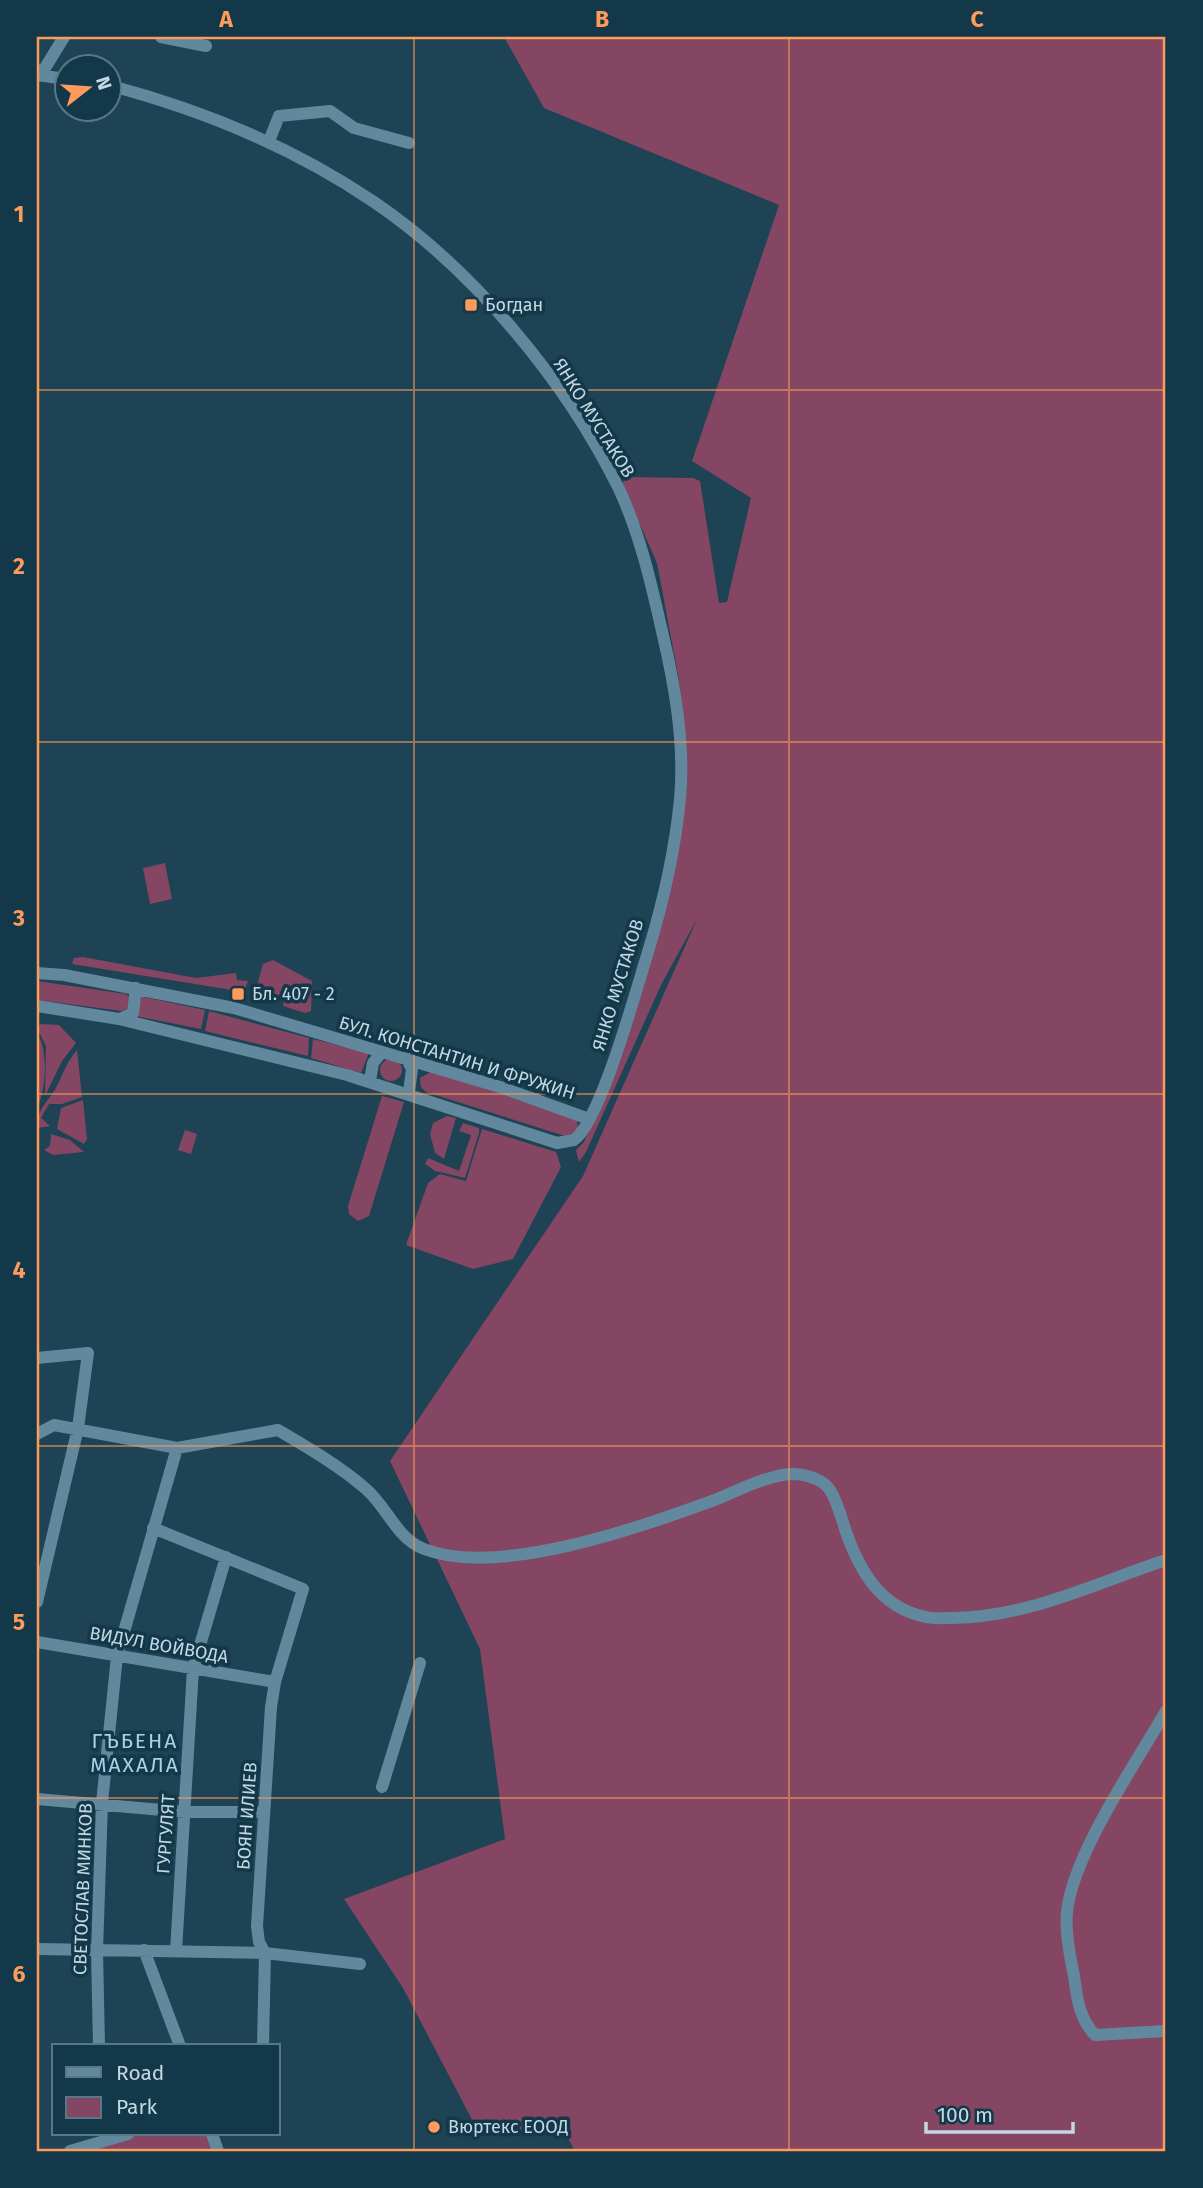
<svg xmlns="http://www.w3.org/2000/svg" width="1203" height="2188" font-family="'Fira Sans',sans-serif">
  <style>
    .green { fill: #844663 }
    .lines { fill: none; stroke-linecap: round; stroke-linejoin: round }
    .minor { stroke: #62889d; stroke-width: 12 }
    .grid { fill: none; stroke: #ff9b5a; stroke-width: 2; stroke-opacity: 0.55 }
    .poi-dot { fill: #ff9b5a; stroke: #12384a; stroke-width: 2.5 }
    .labels { text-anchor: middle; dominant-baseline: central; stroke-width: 7; stroke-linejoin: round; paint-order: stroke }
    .poi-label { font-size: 18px; fill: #c4d8e3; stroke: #12384a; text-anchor: start }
    .street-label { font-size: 18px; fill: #c4d8e3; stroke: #12384a }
    .quarter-label { font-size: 21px; letter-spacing: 2px; fill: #a8d1e7; stroke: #12384a }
    .neatline { fill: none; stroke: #ff9b5a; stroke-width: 2.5 }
    .grid-label { font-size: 23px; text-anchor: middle; font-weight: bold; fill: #ff9b5a }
  </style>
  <rect width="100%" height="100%" fill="#1d4355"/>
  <path class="green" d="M504,37H1166V2151H575L564,2131H478L403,1988L344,1899L505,1839L480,1649L390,1461L583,1176L698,917L661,985L586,1152L579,1162L576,1150L584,1142L644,975L666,895L685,730L678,675L657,563L622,484L626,477L693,478L700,481L719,603L727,602L751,498L692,461L779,205L544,108Z
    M165,863L172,899L150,904L143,868Z
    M83,957L196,978L236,973L237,980L248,981L244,992L72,964L74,958Z
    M273,960L312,981L311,1011L305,1013L283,1006L285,998L256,989L263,964Z
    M37,981L126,994L130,997L131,1007L122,1011L37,1000Z
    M139,996L205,1010L201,1029L136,1016L140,1004Z
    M209,1011L309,1038L308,1056L205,1031Z
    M40,1024L59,1025L76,1043L62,1061L45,1096L46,1046L38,1030Z
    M37,1034C49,1049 46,1092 37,1108Z
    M313,1039L369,1053L361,1073L311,1058Z
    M77,1050L82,1097L62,1104H49L41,1118L50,1126L37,1128C37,1107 50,1101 58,1084C64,1071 67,1062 77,1050Z
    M380 1070a11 11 0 1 1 22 0a11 11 0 1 1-22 0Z
    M432,1071L576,1118L579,1129L568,1137L426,1092L421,1087L420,1078Z
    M382,1096L404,1102L369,1216L358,1221L349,1214L348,1206Z
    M83,1100L87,1139L84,1144L57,1129L61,1108Z
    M447,1116L456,1118L444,1159L435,1153L430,1134L433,1123Z
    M463,1123L479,1128V1133L465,1178L435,1171L425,1164L428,1158L459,1171L471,1135L459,1131Z
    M482,1129L556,1152L561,1167L513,1259L473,1269L406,1245L428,1183L440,1174L466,1181Z
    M185,1130L197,1134L191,1154L178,1150Z
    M51,1134L70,1140L84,1152L53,1155L44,1150L50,1146Z
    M130,2134H209L215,2151H76Z"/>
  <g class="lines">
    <path class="minor" d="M161,37L206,46
      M37,73L45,68L64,37
      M37,75L66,79
      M269,141L279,116L330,111L354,128L409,143
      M37,973L64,975L234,1008L500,1087L589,1119
      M37,1006L119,1019L347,1075L557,1143L574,1140C601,1120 636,990 648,952C663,903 675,850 680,799C685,744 675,686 662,631C651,583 640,534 619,489C566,381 473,269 374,202C293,147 203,110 108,85
      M120,1019L133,1013L136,988
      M406,1058L412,1069L409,1092
      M370,1081L373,1063L382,1052
      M37,1358L88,1353L78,1428L37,1602
      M37,1434L54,1425L177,1448L278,1430C307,1447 341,1467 366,1489C388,1508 396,1538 424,1549C499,1578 640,1527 712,1501C736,1492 766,1475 792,1474C805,1474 823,1479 830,1490C837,1501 841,1516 845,1529C859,1570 880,1608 926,1617C935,1619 945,1618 953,1618C1029,1617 1096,1583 1166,1560
      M153,1528L303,1589L275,1682L271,1707L257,1926L259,1942L265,1953L263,2046
      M37,1642L275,1682
      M1166,1711C1136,1763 1073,1854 1067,1912C1065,1932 1070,1956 1074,1976C1077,1998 1079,2018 1095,2035L1166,2031
      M382,1787L420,1663
      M37,1799L185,1812H264
      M37,1949L265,1953L360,1964
      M144,1950L180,2046
      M176,1951L193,1669L226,1557
      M99,2046L97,1951L102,1803L117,1656L177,1448
      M212,2134L218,2151
      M70,2151L128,2134"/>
  </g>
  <path class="grid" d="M414,37V2151M789,37V2151M37,390H1166M37,742H1166M37,1094H1166M37,1446H1166M37,1798H1166"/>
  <g class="poi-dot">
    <rect x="464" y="298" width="14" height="14" rx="3.5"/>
    <rect x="231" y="987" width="14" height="14" rx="3.5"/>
    <circle cx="434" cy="2127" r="7"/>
  </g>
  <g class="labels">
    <g class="poi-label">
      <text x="485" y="305">Богдан</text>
      <text x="252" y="994">Бл. 407 - 2</text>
      <text x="448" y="2127">Вюртекс ЕООД</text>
    </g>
    <g class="street-label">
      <text transform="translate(594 418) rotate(58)">ЯНКО МУСТАКОВ</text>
      <text transform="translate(618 985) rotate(-73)">ЯНКО МУСТАКОВ</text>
      <text transform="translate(457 1058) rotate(17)">БУЛ. КОНСТАНТИН И ФРУЖИН</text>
      <text transform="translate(159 1645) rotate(10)">ВИДУЛ ВОЙВОДА</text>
      <text transform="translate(247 1816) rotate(-86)">БОЯН ИЛИЕВ</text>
      <text transform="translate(166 1834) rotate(-86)">ГУРГУЛЯТ</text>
      <text transform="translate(83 1889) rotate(-88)">СВЕТОСЛАВ МИНКОВ</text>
    </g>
    <g class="quarter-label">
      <text x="135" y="1741">ГЪБЕНА<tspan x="135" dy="24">МАХАЛА</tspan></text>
    </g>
  </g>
  <rect width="1203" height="2188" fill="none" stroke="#12384a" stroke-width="77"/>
  <rect x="52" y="2044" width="228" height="91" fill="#12384a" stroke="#597887" stroke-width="2"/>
  <rect x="66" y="2067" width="35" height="10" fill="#62889d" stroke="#597887" stroke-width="2"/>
  <text x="116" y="2080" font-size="21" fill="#c4d8e3">Road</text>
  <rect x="66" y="2097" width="35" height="21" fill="#844663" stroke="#597887" stroke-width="2"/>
  <text x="116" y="2114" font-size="21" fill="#c4d8e3">Park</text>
  <g transform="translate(88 88) rotate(73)"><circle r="33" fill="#12384a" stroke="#597887" stroke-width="2"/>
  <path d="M0-5L12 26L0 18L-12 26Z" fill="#ff9b5a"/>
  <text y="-10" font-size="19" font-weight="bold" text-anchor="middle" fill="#c4d8e3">N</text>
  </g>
  <path d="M926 2122v10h147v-10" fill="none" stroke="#c4d8e3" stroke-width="3.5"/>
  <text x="937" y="2122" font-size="21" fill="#c4d8e3" stroke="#12384a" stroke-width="5" paint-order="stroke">100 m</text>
  <rect x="38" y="38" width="1126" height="2112" class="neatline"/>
  <g class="grid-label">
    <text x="226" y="27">A</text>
    <text x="602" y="27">B</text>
    <text x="977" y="27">C</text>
    <text x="19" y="222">1</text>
    <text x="19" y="574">2</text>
    <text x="19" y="926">3</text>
    <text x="19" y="1278">4</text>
    <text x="19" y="1630">5</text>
    <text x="19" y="1982">6</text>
  </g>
</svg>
